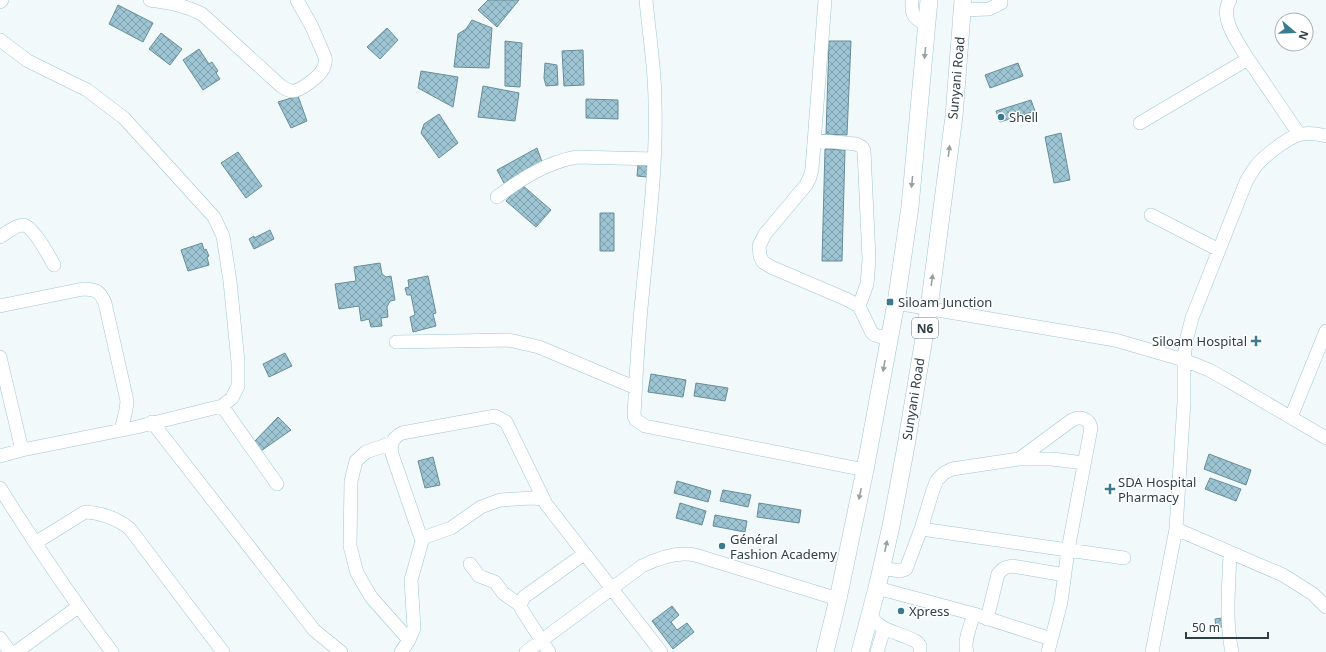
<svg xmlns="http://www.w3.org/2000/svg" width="1326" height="652" font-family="'Noto Sans',sans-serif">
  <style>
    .building { fill: url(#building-cross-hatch); stroke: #678d9a }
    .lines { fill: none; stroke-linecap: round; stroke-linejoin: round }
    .minor-casing { stroke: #9ec6d4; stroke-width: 14 }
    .major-casing { stroke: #9ec6d4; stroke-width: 18 }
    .minor { stroke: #fff; stroke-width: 13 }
    .major { stroke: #fff; stroke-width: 17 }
    .oneway { fill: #98a0a2 }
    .poi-dot { fill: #3b7b8f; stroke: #fff; stroke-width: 1.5 }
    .labels { text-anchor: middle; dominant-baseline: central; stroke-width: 3; stroke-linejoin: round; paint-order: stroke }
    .shield { fill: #fff; stroke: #6e797e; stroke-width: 1 }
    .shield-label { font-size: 12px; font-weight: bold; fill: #304046 }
    .street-label { font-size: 13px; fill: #304046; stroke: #fff }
    .poi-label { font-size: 13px; fill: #304046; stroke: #fff; text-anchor: start }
  </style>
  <defs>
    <pattern id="building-cross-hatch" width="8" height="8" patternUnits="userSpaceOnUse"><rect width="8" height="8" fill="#9cc4d2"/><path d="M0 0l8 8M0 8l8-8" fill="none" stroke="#80a1ac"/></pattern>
  </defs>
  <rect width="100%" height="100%" fill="#f1f9fb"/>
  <path class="building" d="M488,0H519L497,27L478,10Z
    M118,5L153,23L143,42L109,24Z
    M472,20L492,28L489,68L454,67L458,34L466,29Z
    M387,28L398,40L380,59L367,47Z
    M161,33L182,49L170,65L149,49Z
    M505,41L522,43L520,87L505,86Z
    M829,41H851L847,135L826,134Z
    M199,49L209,64L212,62L218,71L216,73L220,79L203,90L183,60Z
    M583,50L584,85L564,86L562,51Z
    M545,63L557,65L558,85L546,86L544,78Z
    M1018,63L1023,76L990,88L985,75Z
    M421,71L458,77L453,107L418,88Z
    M483,86L519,93L515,121L478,117Z
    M298,96L307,121L291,128L278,102Z
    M586,99L618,100V119L586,118Z
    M1031,100L1035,111L1000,122L996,111Z
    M439,114L458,143L439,158L421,133L424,124Z
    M1061,133L1070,180L1054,183L1045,137Z
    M537,148L542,162L509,184L504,183L497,170Z
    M825,149L845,150L842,261H822Z
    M238,152L262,186L246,198L221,163Z
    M638,165L648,166L647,177L637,176Z
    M521,184L551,210L536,227L506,201Z
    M600,213H614V251H600Z
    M270,230L274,239L254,249L249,239L254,236V238Z
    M202,243L204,250L206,249L209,256L207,257L209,265L188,271L181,250Z
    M380,263L382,274L386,277L391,276L395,300L390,301L387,307L388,317L381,318L382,326L371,327L369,319L361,321L359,306L339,309L335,284L356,281L354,267Z
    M428,276L436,313L433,314L436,326L413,332L410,317L415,315L411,295H407L405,288L409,287L408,280Z
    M285,353L292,366L269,377L263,364Z
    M651,374L686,380L683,397L648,392Z
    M696,383L728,388L725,401L694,396Z
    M278,417L291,430L258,453L253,443Z
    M1209,454L1251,470L1246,485L1204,469Z
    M433,457L440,485L425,488L418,461Z
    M1210,478L1241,489L1236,501L1205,489Z
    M677,481L711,491L708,502L674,493Z
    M723,490L751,495L748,507L720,501Z
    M680,503L706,511L702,525L676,518Z
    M759,503L801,510L799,523L757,517Z
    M715,515L747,521L745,532L713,526Z
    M672,606L679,615L671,622L677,630L687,623L694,632L673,649L652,621Z
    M1222,618V627H1216L1215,619Z"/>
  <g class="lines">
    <g class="minor-casing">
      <path id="minor" d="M150,0C168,3 185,5 202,14L281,86C284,88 288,91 293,91C300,91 320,76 323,69C325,65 326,61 325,57L312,27L297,0
        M646,0C649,34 655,68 655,102C657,168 648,233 642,298C638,337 636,377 634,416L636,420L645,426L865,470
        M825,0L812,169L810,177L806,185L765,234L759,246L760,256L763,262L771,267L846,299L859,306L872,333L875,335L889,339
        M912,0C911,16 914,18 927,26
        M1230,0C1218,17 1239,44 1248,59
        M0,2L2,0
        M962,10L989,9L1001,3V0
        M0,40L28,61L87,90L124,118L214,217L223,236L230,281L238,362V386L232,398L222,406L137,427L22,450L0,456
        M1140,123L1248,59L1299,134
        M814,140L856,144L862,147L864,151L869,259L867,284L859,306
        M497,197C521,179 547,162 577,157L654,159
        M1151,215L1219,250
        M0,237C6,233 16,225 23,225C33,226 49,256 54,265
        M896,303L1115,340L1184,360L1209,370L1227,380L1326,438
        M0,306L83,289C97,290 99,290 105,303L127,401L126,410L121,430
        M396,342L509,340L539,347L636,388
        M0,357L22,450
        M222,406L277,484
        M1291,417L1326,331
        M152,422L314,630L341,652
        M392,443L366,452L356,461L351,481L350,546L357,573L371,597L409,640
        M1019,459L1072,420C1080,416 1089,418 1091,428L1068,550L1061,602L1048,652
        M0,488C35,544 72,599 112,652
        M921,529L1124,558
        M1176,529L1283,575L1313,594L1326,607
        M422,538L451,528L481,507L500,500L532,498L543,499
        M35,543L85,512C101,513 118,519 130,529L223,652
        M1230,553C1229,586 1225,619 1232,652
        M470,564L479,576L495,582L503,593L520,605
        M881,568L900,571L906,569L921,529L933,490L937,480L944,473L952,469L1019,459H1052L1084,463
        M877,588L974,614L1051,639
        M870,615C883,634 899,631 917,642L920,646V652
        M987,619L998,574L1004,568L1012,566L1065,575
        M0,638L10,652
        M16,652L78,607
        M401,652L409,640L414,628L411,580L422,541L393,457C389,446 392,438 402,433L495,416L506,422L546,504L661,652
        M526,652L642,566C658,558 677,551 695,555L838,599
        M549,652L522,610L520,605L524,597L584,554
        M877,652L884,629
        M967,652C963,641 971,625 974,614
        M1152,652L1176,529L1184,402V360L1186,341L1192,318L1246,182C1249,177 1252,171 1256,166C1264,156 1286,139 1298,135C1307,132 1318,134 1326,136"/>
    </g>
    <g class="major-casing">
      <path id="major" d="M825,652L838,599L865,470L896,303L910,207L929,0
        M860,652L877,588L891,526L906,446L929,308L954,116L963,0"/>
    </g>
    <use href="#minor" class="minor"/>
    <use href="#major" class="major"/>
  </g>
  <defs><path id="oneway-solid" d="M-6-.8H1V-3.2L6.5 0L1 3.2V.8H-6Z"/></defs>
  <g class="oneway">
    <use href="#oneway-solid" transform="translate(925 53) rotate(96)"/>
    <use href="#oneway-solid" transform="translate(949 151) rotate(-83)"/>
    <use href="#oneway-solid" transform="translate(912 182) rotate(96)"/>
    <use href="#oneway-solid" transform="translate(932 280) rotate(-82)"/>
    <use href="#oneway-solid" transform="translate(884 366) rotate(100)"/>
    <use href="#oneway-solid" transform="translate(860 494) rotate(102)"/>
    <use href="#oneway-solid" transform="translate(886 546) rotate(-78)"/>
  </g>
  <g class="poi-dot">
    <circle cx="1001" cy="117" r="4"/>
    <rect x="886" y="298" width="8" height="8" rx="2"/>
    <path d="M1254 335h4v4h4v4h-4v4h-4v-4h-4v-4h4z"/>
    <path d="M1108 483h4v4h4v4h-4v4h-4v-4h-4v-4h4z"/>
    <circle cx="722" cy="546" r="4"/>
    <circle cx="901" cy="611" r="4"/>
  </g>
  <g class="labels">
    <rect class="shield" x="912" y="318" width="26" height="20" rx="3"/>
    <g class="shield-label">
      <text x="925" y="328">N6</text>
    </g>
    <g class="street-label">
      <text transform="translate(956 78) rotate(-85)">Sunyani Road</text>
      <text transform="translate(913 399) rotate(-81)">Sunyani Road</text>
    </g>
    <g class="poi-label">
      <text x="1009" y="117">Shell</text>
      <text x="898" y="302">Siloam Junction</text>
      <text x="1247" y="341" text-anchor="end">Siloam Hospital</text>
      <text x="1118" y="482">SDA Hospital<tspan x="1118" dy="15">Pharmacy</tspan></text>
      <text x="730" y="539">Général<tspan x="730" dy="15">Fashion Academy</tspan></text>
      <text x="909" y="611">Xpress</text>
    </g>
  </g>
  <g transform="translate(1294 32) rotate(109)"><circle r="19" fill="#ffffff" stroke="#acb3b5"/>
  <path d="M0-3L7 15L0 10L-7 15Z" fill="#3b7b8f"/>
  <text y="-6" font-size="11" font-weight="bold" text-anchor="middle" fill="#304046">N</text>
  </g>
  <path d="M1186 632v6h82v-6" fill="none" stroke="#304046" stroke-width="2"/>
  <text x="1192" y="632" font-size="12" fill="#304046" stroke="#ffffff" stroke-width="3" paint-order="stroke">50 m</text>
</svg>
